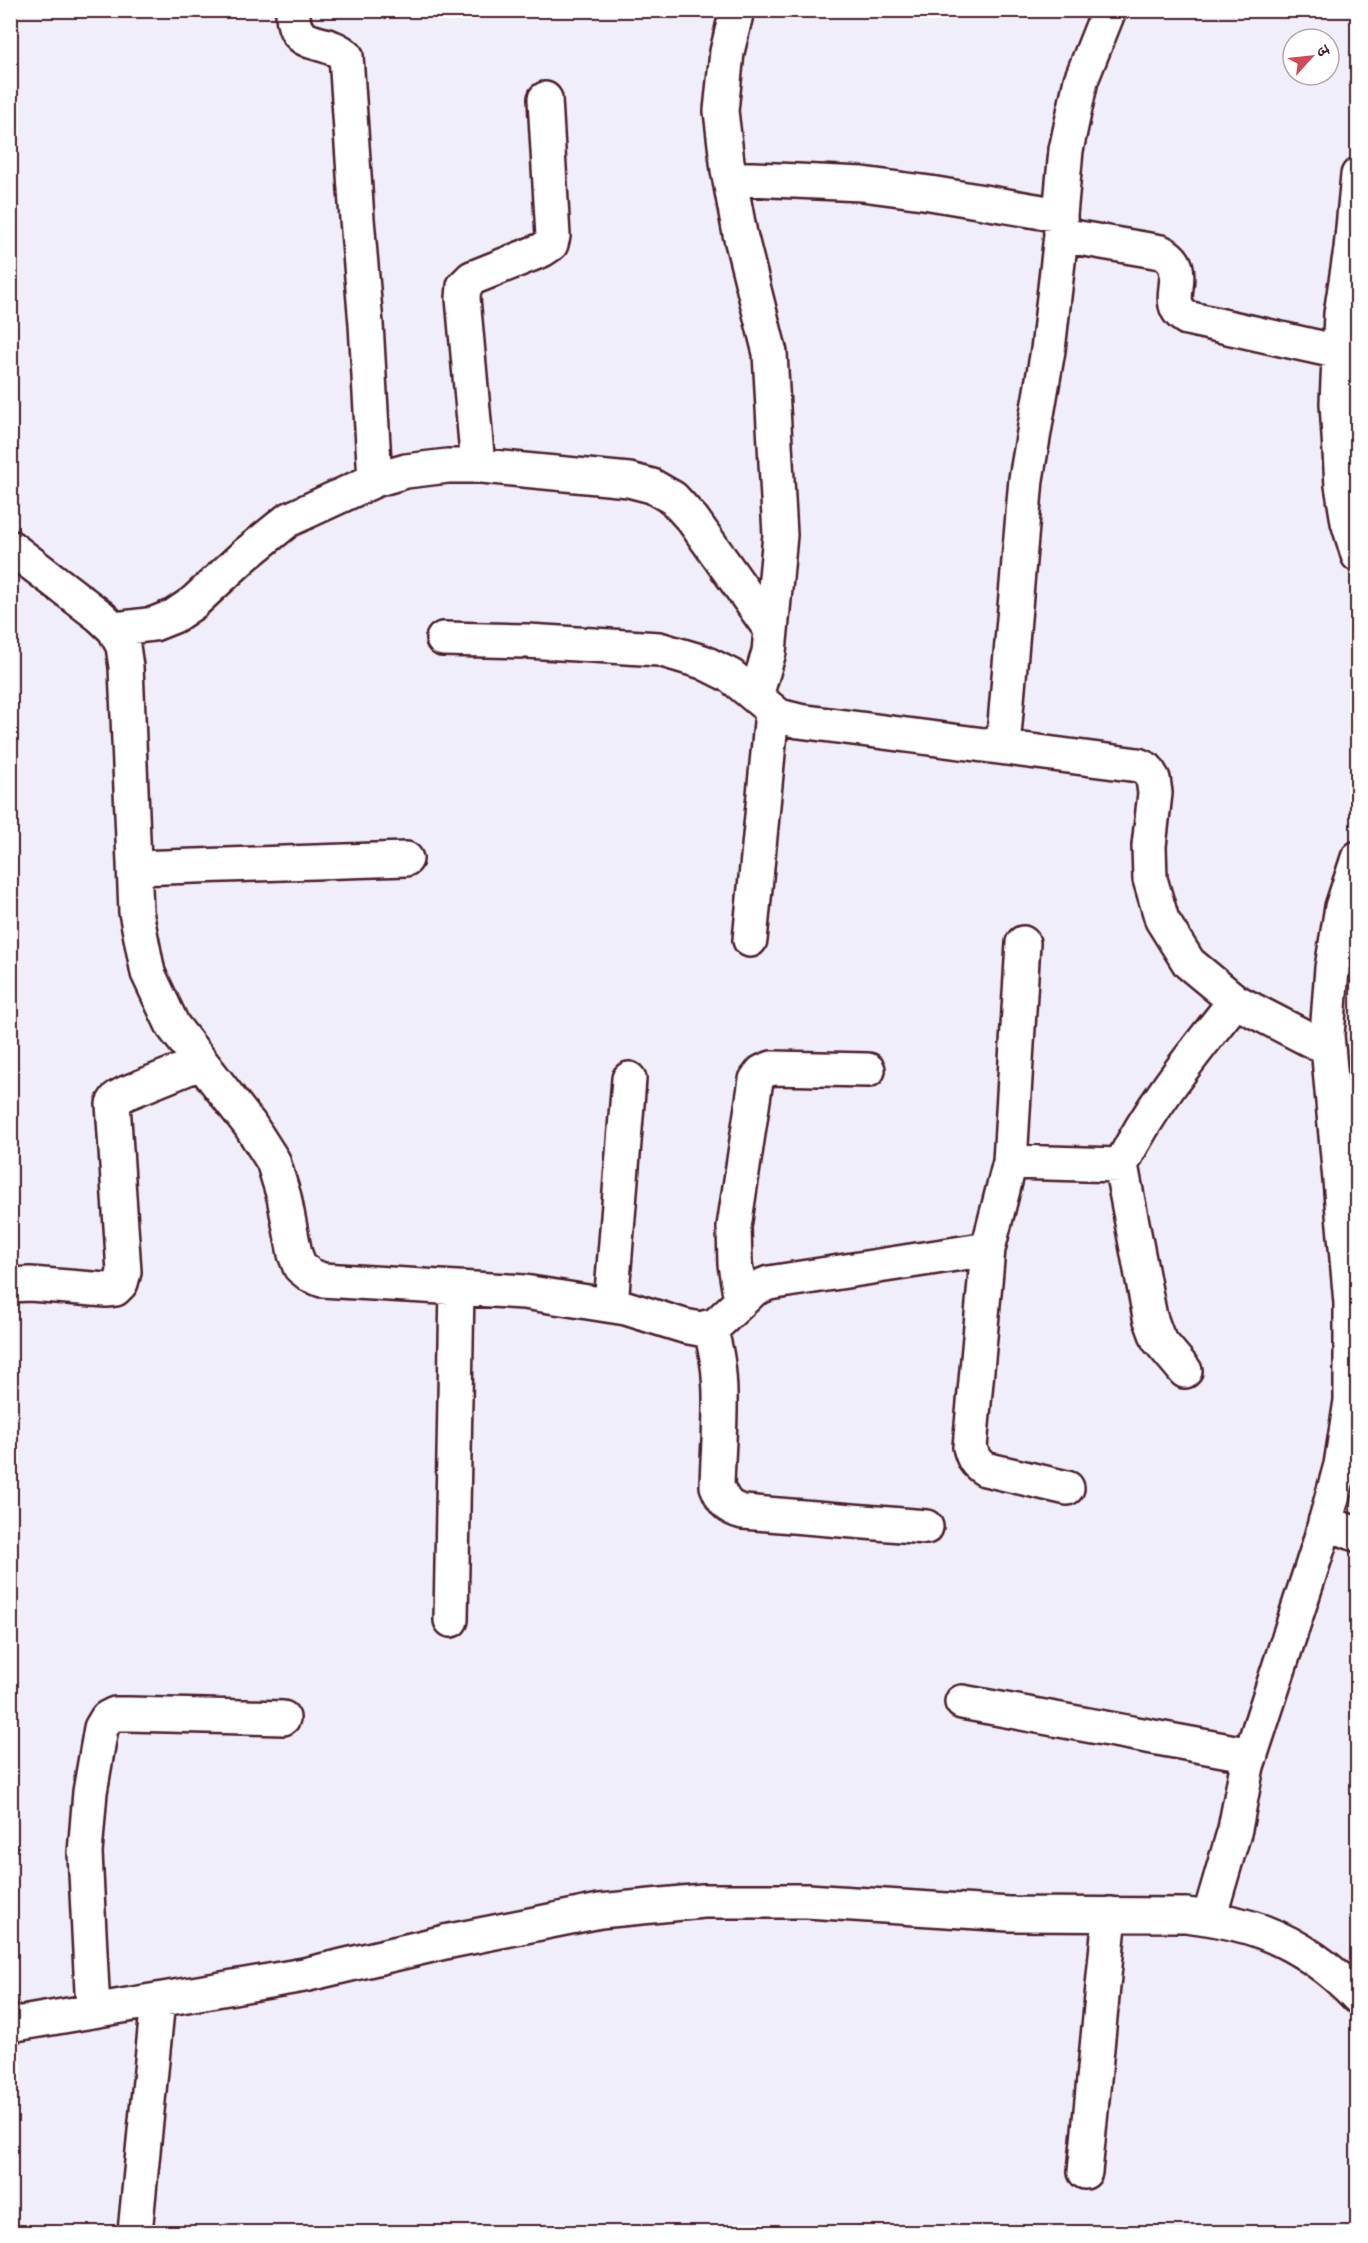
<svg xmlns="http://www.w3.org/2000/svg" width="1368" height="2243" font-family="Dekko,'Playpen Sans Deva',sans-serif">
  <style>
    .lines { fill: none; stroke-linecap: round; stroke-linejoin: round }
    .minor-casing { stroke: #4a1f2b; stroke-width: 38 }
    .minor { stroke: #fff; stroke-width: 33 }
  </style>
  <rect width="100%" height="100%" fill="#f0eff9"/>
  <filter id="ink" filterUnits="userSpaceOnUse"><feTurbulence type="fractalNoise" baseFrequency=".0167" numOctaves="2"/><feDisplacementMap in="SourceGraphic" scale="12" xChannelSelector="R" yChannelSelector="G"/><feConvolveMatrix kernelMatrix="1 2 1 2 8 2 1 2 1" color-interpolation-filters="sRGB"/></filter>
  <g filter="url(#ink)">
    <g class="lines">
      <g class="minor-casing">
        <path id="minor" d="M293,10C292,52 324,36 346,56L357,219L366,324L375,480
          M737,10L727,52L721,111L728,170L740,234L770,353L780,535L769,652L756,696
          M1358,175L1351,249L1341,314L1337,403L1342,485L1348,522L1358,555
          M730,178L862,184L930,193L1060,215
          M1061,235L1161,252C1196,269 1158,302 1187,318L1339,352
          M478,466L463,298L464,286L472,278L542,250L551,244L553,236L545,99
          M10,547L100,616L114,629L123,646L126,667L136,912L148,973L173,1026L250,1125L273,1161L284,1197L295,1254L300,1267L310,1275L322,1280L524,1292L626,1308L684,1326L700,1329L716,1325L754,1289L769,1283L988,1249L1010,1162L1121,1165C1151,1105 1193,1054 1235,1001
          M114,629L154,624L174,616L193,603L245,555L288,520L375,480L406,471L448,466H482L629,480L652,486L673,498L693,520L771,630
          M443,639L527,641L659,649L703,662L731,676L779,716L799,721L1138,765L1147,769L1153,779L1155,793L1149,846L1150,879L1162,920L1189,963L1235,1001L1328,1049
          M1003,747L1026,479L1048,350L1061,235L1060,215L1066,150L1081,80L1109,10
          M135,868L406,859
          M750,940L772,712
          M1010,1162L1023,943
          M1121,1165L1150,1317L1158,1339L1185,1371
          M988,1249L970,1447C973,1458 975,1463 985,1469L1067,1488
          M10,1285L30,1284L106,1290L115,1289L121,1283L124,1272L113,1104L117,1098L126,1093L200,1063
          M741,1301L735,1264L734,1227L756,1080L762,1072L772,1068L868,1070
          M611,1305L629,1079
          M709,1327C727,1374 718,1437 717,1486C723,1501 727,1508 743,1512L926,1527
          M1325,1522L1358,1535
          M451,1620L457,1288
          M962,1702L1251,1755
          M1209,1918L1235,1829L1247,1766L1319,1545L1341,1465L1351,1401V1303L1327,1035L1332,968L1342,907L1358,858
          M93,2011L85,1853L90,1792L101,1728L107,1718L115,1714H129L283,1718
          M10,2025L304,1975L445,1942L600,1911L703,1901H807L1009,1914L1186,1915C1211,1918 1239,1923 1263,1932C1298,1945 1332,1969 1358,1997
          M1085,2172L1110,1914
          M135,2232L158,2000"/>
      </g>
      <use href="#minor" class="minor"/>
    </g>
  </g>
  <rect width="1368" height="2243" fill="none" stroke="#fff" stroke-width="36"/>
  <rect x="18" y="18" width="1332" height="2207" fill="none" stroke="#4a1f2b" stroke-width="2" filter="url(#ink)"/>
  <g transform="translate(1311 57) rotate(63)"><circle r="28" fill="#ffffff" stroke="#b7a5aa" stroke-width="1.5"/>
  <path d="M0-4.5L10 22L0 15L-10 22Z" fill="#d1495b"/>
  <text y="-9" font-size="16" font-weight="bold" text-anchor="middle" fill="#4a1f2b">उ</text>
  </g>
</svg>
